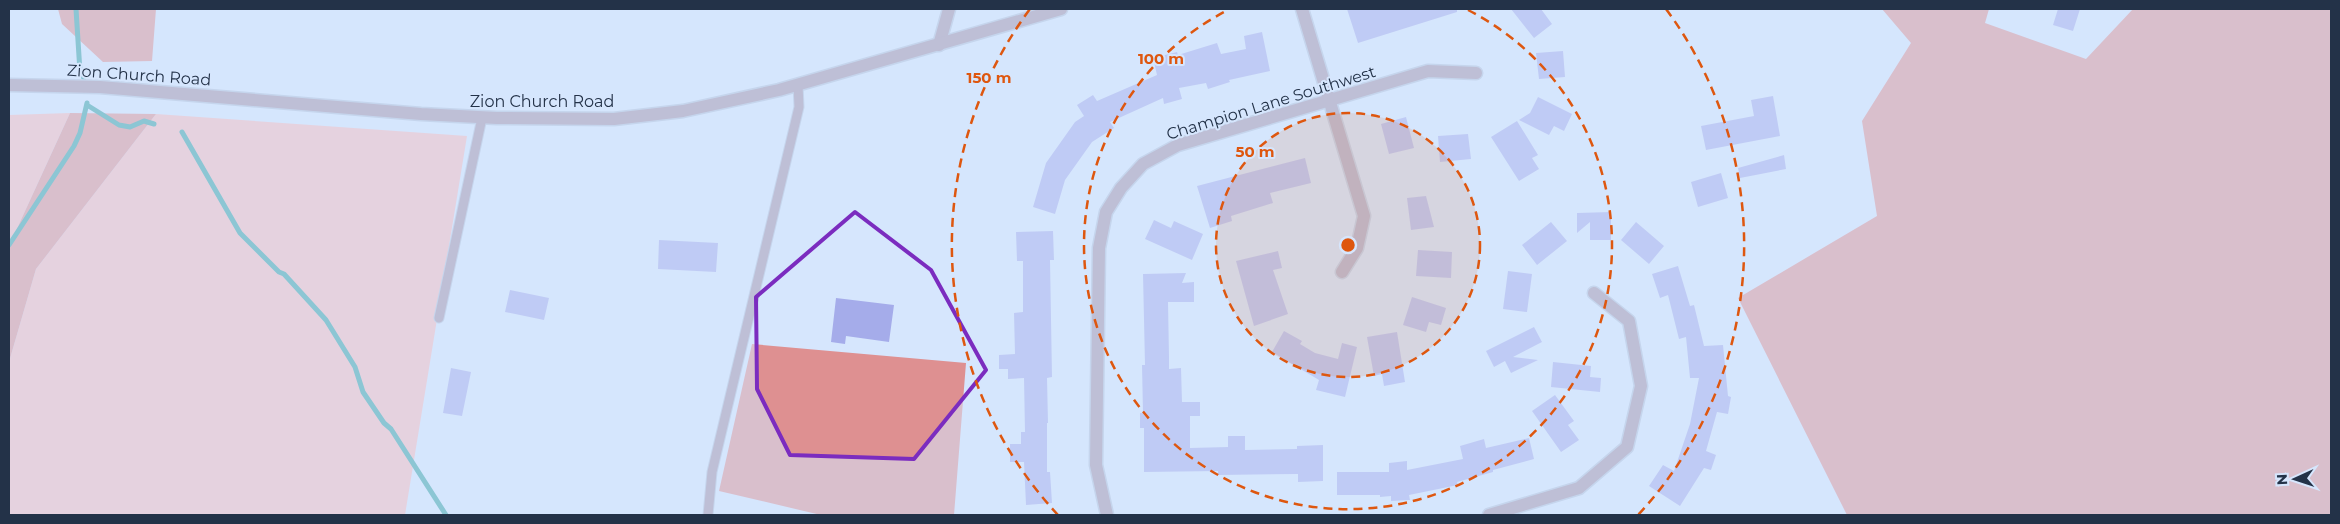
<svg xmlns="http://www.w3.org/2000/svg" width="2340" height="524" font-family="Montserrat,sans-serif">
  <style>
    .green { fill: #f8bbbb }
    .forest { fill: #de9091 }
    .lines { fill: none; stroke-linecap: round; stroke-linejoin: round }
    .stream { stroke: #339fa3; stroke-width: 5 }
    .building { fill: #a5acea }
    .service-casing { stroke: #b2c2d9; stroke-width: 11 }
    .minor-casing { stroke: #b2c2d9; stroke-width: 15 }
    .tertiary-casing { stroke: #b2c2d9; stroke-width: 15 }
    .service { stroke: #a290a7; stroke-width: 9 }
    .minor { stroke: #a290a7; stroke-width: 12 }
    .tertiary { stroke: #a290a7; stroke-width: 12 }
    .marked { fill: none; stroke: #7b2cbf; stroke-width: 4; stroke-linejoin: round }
    .ring { fill: none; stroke: #de570f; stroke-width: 2.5; stroke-dasharray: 9 6 }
    .labels { text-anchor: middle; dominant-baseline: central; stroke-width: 4; stroke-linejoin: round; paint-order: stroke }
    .street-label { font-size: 16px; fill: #233248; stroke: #d6e6fd }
    .centre { fill: #de570f; stroke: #d6e6fd; stroke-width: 2.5 }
    .ring-label { font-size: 15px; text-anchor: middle; font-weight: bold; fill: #de570f; stroke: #d6e6fd; stroke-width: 4; stroke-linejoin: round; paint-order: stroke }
  </style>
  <rect width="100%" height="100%" fill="#d6e6fd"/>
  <path class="green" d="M70,113L9,246V115Z
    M156,114L467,136L405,515H9V362L36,269Z"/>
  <path class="forest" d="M58,9H156L152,61L103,62L62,24Z
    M1882,9H1989L1985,23L2086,59L2133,9H2331V515H1847L1738,298L1877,216L1862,121L1911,43Z
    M70,113L156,114L36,269L9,362V246Z
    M752,344L966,363L954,515H821L719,491Z"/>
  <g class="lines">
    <path class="stream" d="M76,9L80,72L84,78
      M87,105L119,125L130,127L144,121L154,124
      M182,132L240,233L279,272L284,274L326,320L355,367L363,392L384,423L391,429L446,515
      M9,245L74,146L80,133L87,103"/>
  </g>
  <path class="building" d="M1347,9H1457V12L1358,43Z
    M1511,9H1541L1552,24L1534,38Z
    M2058,9H2080L2073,31L2053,25Z
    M1262,32L1270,71L1229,80L1230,82L1208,89L1206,83L1179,88L1182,99L1164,104L1163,98L1110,122L1114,128L1092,142L1065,180L1055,214L1033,207L1046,163L1075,122L1084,116L1077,105L1093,95L1097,101L1157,75L1153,58L1177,52L1178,55L1217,43L1221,54L1246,49L1244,36Z
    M1563,51L1565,77L1539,79L1536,53Z
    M1773,96L1780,136L1706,150L1701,126L1754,116L1751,100Z
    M1538,97L1572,114L1564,131L1554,126L1549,135L1519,120L1530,113Z
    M1406,117L1414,148L1389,154L1381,124Z
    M1517,121L1538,155L1532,158L1539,169L1519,181L1491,137Z
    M1468,134L1471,159L1440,162L1438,136Z
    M1784,155L1786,169L1740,178L1738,168Z
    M1305,158L1311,183L1270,193L1273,203L1231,216L1232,221L1210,228L1197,186Z
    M1721,173L1728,198L1698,207L1691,182Z
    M1426,196L1434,227L1411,230L1407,198Z
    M1611,212V240H1590V222L1577,233V213Z
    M1154,220L1171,228L1174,221L1203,234L1192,260L1145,239Z
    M1551,222L1567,241L1537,265L1522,245Z
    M1636,222L1664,246L1649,264L1621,240Z
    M1053,231L1054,260H1050L1052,377L1047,378L1048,423H1047V472H1050L1052,503L1026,505L1024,462H1010V444H1021V432H1025L1024,378L1008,379V369H999V355L1015,354L1014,313L1023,312V261H1017L1016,232Z
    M659,240L718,243L716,272L658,269Z
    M1418,250L1452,252L1451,278L1416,276Z
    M1278,251L1282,268L1273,270L1288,314L1254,326L1236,261Z
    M1678,266L1690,306L1694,305L1704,346L1723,345L1728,396L1731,397L1728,414L1717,412L1706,451L1716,455L1711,470L1704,468L1680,506L1649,486L1663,465L1674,471L1690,424L1699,378H1690L1686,337L1679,339L1668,295L1660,298L1652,274Z
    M1508,271L1532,274L1527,312L1503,309Z
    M1186,273L1182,283L1194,282V302H1168L1169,357V369L1181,368L1182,402H1200V416H1190V448L1228,447V436H1245V450L1297,449V446L1323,445V481L1298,482V474L1218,475V471L1144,472V428H1140V413H1143L1142,365H1145L1143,274Z
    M510,290L549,298L544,320L505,312Z
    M1412,297L1446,308L1441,325L1429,322L1426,332L1403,325Z
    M836,298L894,305L889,342L846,336L845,344L831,342Z
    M1534,327L1542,342L1513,357L1538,360L1511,373L1505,361L1494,367L1486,351Z
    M1284,331L1302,341L1300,344L1315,353L1338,359L1342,343L1357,347L1345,397L1316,390L1319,380L1272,352Z
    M1397,332L1405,382L1384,386L1382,374L1374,376L1367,337Z
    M1553,362L1591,366L1590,377L1601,378L1600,392L1551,387Z
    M451,368L471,372L462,416L443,413Z
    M1555,395L1574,421L1568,425L1579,440L1561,452L1532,411Z
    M1529,438L1534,459L1493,470V472L1457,482L1458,485L1409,495L1410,500L1391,501V496L1380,497V495H1337V472H1389V463L1407,461V470L1463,459L1460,446L1484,439L1486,448Z"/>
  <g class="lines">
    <g class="service-casing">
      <path id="service" d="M439,318L482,118
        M708,515L712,472L799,107L798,85"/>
    </g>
    <g class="minor-casing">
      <path id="minor" d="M1302,9L1364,216L1357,248L1342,272
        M939,45L949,9
        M1107,515L1096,465L1099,248L1106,212L1121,188L1143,164L1178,145L1428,71L1476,73
        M1489,515L1579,488L1627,447L1641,386L1629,321L1594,293"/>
    </g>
    <g class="tertiary-casing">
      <path id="tertiary" d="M9,85L100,87L421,114L497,118L614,119L683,111L779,90L1061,9"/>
    </g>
    <use href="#service" class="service"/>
    <use href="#minor" class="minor"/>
    <use href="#tertiary" class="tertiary"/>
  </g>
  <path d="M0 0H2340V524H0ZM855,212L931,270L986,370L914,459L790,455L757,389L756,297Z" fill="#d6e6fd" fill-opacity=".55" fill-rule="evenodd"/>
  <path class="marked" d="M855,212L931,270L986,370L914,459L790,455L757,389L756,297Z"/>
  <circle cx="1348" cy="245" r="132" fill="#de570f" fill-opacity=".12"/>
  <g class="ring">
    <circle cx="1348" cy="245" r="132"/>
    <path d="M1468 10A264 264 0 1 1 1228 10"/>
    <path d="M1058 515A396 396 0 0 1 1030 9M1666 9A396 396 0 0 1 1638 515"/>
  </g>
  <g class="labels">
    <g class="street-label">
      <text transform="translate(139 75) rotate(4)">Zion Church Road</text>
      <text x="542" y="101">Zion Church Road</text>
      <text transform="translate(1271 103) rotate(-17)">Champion Lane Southwest</text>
    </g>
  </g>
  <circle cx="1348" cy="245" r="8" class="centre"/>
  <g class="ring-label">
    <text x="1161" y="64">100 m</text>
    <text x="989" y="83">150 m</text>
    <text x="1255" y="157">50 m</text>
  </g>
  <rect width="2340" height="524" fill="none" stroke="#233248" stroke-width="20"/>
  <g transform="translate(2295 479) rotate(267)" stroke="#d6e6fd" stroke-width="4" paint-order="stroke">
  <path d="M0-4L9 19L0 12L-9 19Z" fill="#233248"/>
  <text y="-8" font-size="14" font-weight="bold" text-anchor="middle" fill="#233248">N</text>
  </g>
</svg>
